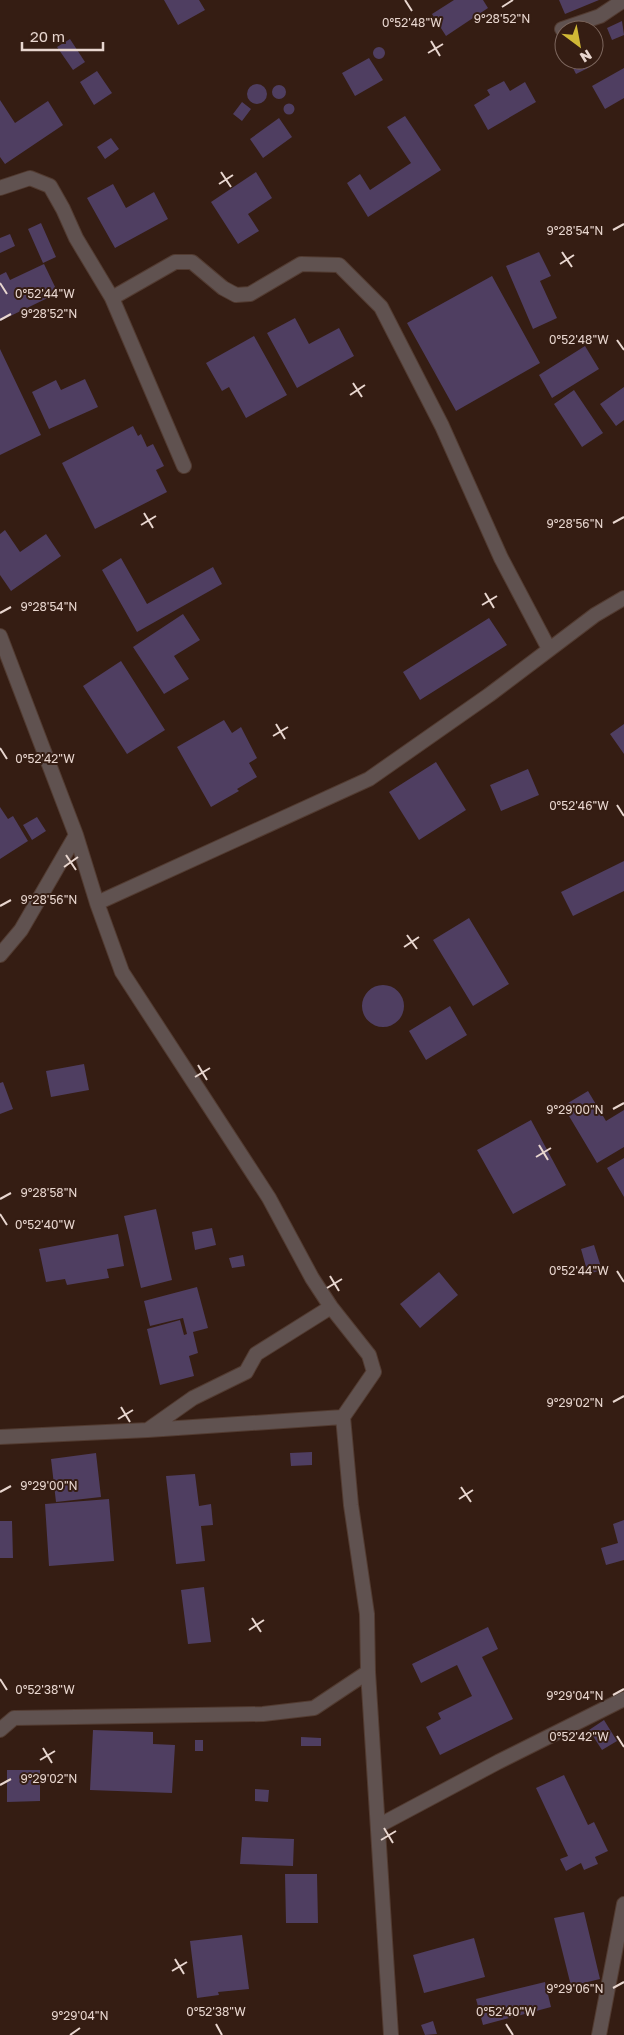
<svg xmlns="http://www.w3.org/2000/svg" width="624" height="2035" font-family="'Golos Text',sans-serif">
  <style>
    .building { fill: #4f3e61 }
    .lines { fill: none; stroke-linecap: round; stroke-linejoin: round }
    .minor-casing { stroke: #523b31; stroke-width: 16 }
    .minor { stroke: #605250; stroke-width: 14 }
    .ticks { fill: none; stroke: #e8d6cf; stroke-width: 2 }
    .ticks-label { font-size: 12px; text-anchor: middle; fill: #e8d6cf; stroke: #351d13; stroke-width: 4; stroke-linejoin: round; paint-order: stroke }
  </style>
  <rect width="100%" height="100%" fill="#351d13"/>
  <path class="building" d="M164,0H199L205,10L178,25Z
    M454,0H483L488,8L446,36L432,14Z
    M559,0H599L565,14Z
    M622,21L624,35L612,40L607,28Z
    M598,35L601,44L594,47V36Z
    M70,39L85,62L73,70L57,47Z
    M373 53a6 6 0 1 1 12 0a6 6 0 1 1-12 0Z
    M369,58L383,80L355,96L342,73Z
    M575,60H584L588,68L576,74L570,62Z
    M624,68V98L605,109L592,86Z
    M97,71L112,93L94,105L80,82Z
    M504,81L510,91L525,82L536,102L488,130L474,105L490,95L487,90Z
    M247 94a10 10 0 1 1 20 0a10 10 0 1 1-20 0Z
    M272 92a7 7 0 1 1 14 0a7 7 0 1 1-14 0Z
    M0,100L15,123L48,101L63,125L5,164L0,157Z
    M242,102L251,109L242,121L233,114Z
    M283.5 109a5.5 5.5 0 1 1 11 0a5.5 5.5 0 1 1-11 0Z
    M405,116L441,170L368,217L347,183L360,174L370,190L411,163L387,127Z
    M279,118L292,137L263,158L250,139Z
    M111,138L119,149L105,159L97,147Z
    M256,172L272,198L248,214L259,231L238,244L211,202Z
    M113,184L126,208L154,192L168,219L115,248L87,198Z
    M41,223L56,257L43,263L28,229Z
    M10,234L15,246L0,253V238Z
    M539,252L551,276L540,281L557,318L533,329L506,266Z
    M44,264L58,293L0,321V275L6,272L10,280Z
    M492,276L540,363L456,411L407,323Z
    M295,318L309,344L339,328L354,356L297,388L267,333Z
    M254,336L287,395L246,418L229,387L222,391L206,363Z
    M585,346L599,369L552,398L539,375Z
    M0,349L41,435L0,455Z
    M85,379L98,407L49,429L32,392L56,380L61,390Z
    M624,387V420L616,426L600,404Z
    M574,390L603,433L582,447L554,404Z
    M133,426L138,436L141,434L147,447L153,444L164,466L156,470L167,492L95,529L62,463Z
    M5,530L20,552L46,534L61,556L11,591L0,575V534Z
    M121,558L147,604L213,567L222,584L137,632L102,570Z
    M183,614L200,640L174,656L189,679L164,694L133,647Z
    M489,618L507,645L420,700L403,672Z
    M121,661L165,730L127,754L83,686Z
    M224,720L232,733L241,727L257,758L249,763L257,777L237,789L239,791L211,807L177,747Z
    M624,724V754L610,734Z
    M436,762L466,810L419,840L389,792Z
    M528,769L539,795L501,811L490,785Z
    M0,807L8,819L13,816L28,841L0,859Z
    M37,817L46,831L32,840L23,825Z
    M624,861V891L573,916L561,892Z
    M469,918L509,984L473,1006L433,940Z
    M362 1006a21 21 0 1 1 42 0a21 21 0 1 1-42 0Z
    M450,1006L467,1035L426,1060L409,1031Z
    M84,1064L89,1090L51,1097L46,1071Z
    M3,1082L13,1109L0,1114V1083Z
    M588,1091L606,1121L624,1110V1147L597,1163L563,1106Z
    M531,1120L566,1185L513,1214L477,1150Z
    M624,1158V1197L607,1168Z
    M156,1209L172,1280L141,1288L124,1216Z
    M212,1228L216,1245L195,1250L192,1232Z
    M118,1234L124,1266L107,1269L109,1278L67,1285L65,1279L46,1282L39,1249Z
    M594,1245L602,1270L588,1274L581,1249Z
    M243,1255L245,1266L232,1268L229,1258Z
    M439,1272L458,1295L420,1328L400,1304Z
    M197,1287L208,1328L193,1332L198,1353L189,1356L194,1376L160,1385L147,1329L180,1320L184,1335L187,1334L183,1318L150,1326L144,1301Z
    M312,1452V1465L291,1466L290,1453Z
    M96,1453L101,1497L56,1502L51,1459Z
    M195,1474L199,1506L211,1504L213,1525L201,1526L205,1561L176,1564L166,1476Z
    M109,1499L114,1561L49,1566L45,1504Z
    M624,1520V1560L606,1565L601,1548L618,1543L613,1524Z
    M0,1521H12L13,1558H0Z
    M204,1587L211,1642L188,1644L181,1590Z
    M488,1627L498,1649L482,1657L513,1719L440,1755L426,1727L441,1719L438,1713L472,1696L457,1665L421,1683L412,1664Z
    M604,1720L617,1741L602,1750L589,1730Z
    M93,1730L153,1732V1744L175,1745L172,1793L90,1790Z
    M301,1737L321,1738V1746H301Z
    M195,1740H203V1751H195Z
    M7,1770H40V1801L7,1802Z
    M564,1775L588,1825L594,1822L608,1851L595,1857L598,1864L584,1870L581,1863L566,1871L560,1859L568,1856L536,1788Z
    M255,1789L269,1790L268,1802L255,1801Z
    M242,1837L294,1839L293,1866L240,1864Z
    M285,1874H317L318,1923H286Z
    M584,1912L600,1979L571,1986L554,1918Z
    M242,1935L249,1989L218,1992L219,1995L197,1998L190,1941Z
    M474,1938L485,1977L424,1993L413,1955Z
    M545,1982L551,2007L483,2025L476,1999Z
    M433,2021L437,2034L425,2035L421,2025Z"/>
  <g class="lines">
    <g class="minor-casing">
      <path id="minor" d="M562,29L600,16L624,0
        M0,188L30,178L50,186L63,209L76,238L112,298L184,466
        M112,298L175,262H192L223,288L236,295L250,294L301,264L339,265L381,307L442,426L501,558L549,649
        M0,636L76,835L97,903L122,972L269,1198L312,1278L331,1307L369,1355L374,1372L343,1417L351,1505L367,1614L368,1672L391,2035
        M97,903L369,779L489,695L595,615L624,598
        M0,955L21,930L76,835
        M149,1429L193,1398L246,1372L256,1354L331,1307
        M0,1437L148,1430L343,1417
        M0,1730L14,1718L263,1714L314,1708L368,1672
        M378,1826L498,1762L624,1699
        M599,2035L624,1904"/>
    </g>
    <use href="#minor" class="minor"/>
  </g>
  <path class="ticks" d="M405,0L412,11M502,7L513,0M431,41L440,56M428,53L443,44M221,172L231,187M219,184L233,175M613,230L624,224M562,252L572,267M560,264L574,255M0,283L7,294M0,320L11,314M617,340L624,350M353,383L362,397M350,395L365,385M144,513L153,528M613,523L624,517M141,525L156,516M485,593L494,608M482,605L497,596M0,613L11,607M276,724L285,739M273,736L288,727M0,748L7,759M617,805L624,816M66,855L76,870M64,867L78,857M0,906L11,900M407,935L417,949M404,947L419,937M198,1065L207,1080M195,1077L210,1068M613,1109L624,1103M539,1145L548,1160M536,1157L551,1148M0,1199L11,1193M0,1214L7,1225M617,1271L624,1282M330,1276L339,1291M327,1288L342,1279M613,1402L624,1396M121,1407L130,1422M118,1419L133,1410M461,1487L471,1502M0,1492L11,1486M459,1499L473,1490M252,1618L261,1632M249,1630L264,1620M0,1679L7,1690M613,1695L624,1689M617,1736L624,1747M43,1748L52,1763M40,1760L55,1751M0,1785L11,1779M384,1828L393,1843M381,1840L396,1831M175,1959L184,1974M172,1971L187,1962M613,1988L624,1982M216,2024L222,2035M506,2024L513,2035M70,2035L80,2028"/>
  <g class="ticks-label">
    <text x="502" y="23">9°28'52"N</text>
    <text x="412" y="27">0°52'48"W</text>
    <text x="575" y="235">9°28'54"N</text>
    <text x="45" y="298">0°52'44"W</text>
    <text x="49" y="318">9°28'52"N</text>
    <text x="579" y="344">0°52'48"W</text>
    <text x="575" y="528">9°28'56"N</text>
    <text x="49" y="611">9°28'54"N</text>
    <text x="45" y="763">0°52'42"W</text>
    <text x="579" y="810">0°52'46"W</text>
    <text x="49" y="904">9°28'56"N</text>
    <text x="575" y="1114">9°29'00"N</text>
    <text x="49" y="1197">9°28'58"N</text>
    <text x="45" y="1229">0°52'40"W</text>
    <text x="579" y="1275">0°52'44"W</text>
    <text x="575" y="1407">9°29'02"N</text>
    <text x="49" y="1490">9°29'00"N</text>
    <text x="45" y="1694">0°52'38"W</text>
    <text x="575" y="1700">9°29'04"N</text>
    <text x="579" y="1741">0°52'42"W</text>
    <text x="49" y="1783">9°29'02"N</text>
    <text x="575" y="1993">9°29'06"N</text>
    <text x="216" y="2016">0°52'38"W</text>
    <text x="506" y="2016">0°52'40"W</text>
    <text x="80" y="2020">9°29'04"N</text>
  </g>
  <g transform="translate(579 45) rotate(148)"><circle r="24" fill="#351d13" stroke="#7d675e"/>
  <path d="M0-4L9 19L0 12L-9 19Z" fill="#d0b836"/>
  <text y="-8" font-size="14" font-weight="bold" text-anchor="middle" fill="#e8d6cf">N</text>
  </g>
  <path d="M22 42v8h81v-8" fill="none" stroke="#e8d6cf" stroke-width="2.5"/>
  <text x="30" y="42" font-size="15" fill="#e8d6cf" stroke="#351d13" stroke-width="4" paint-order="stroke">20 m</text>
</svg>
